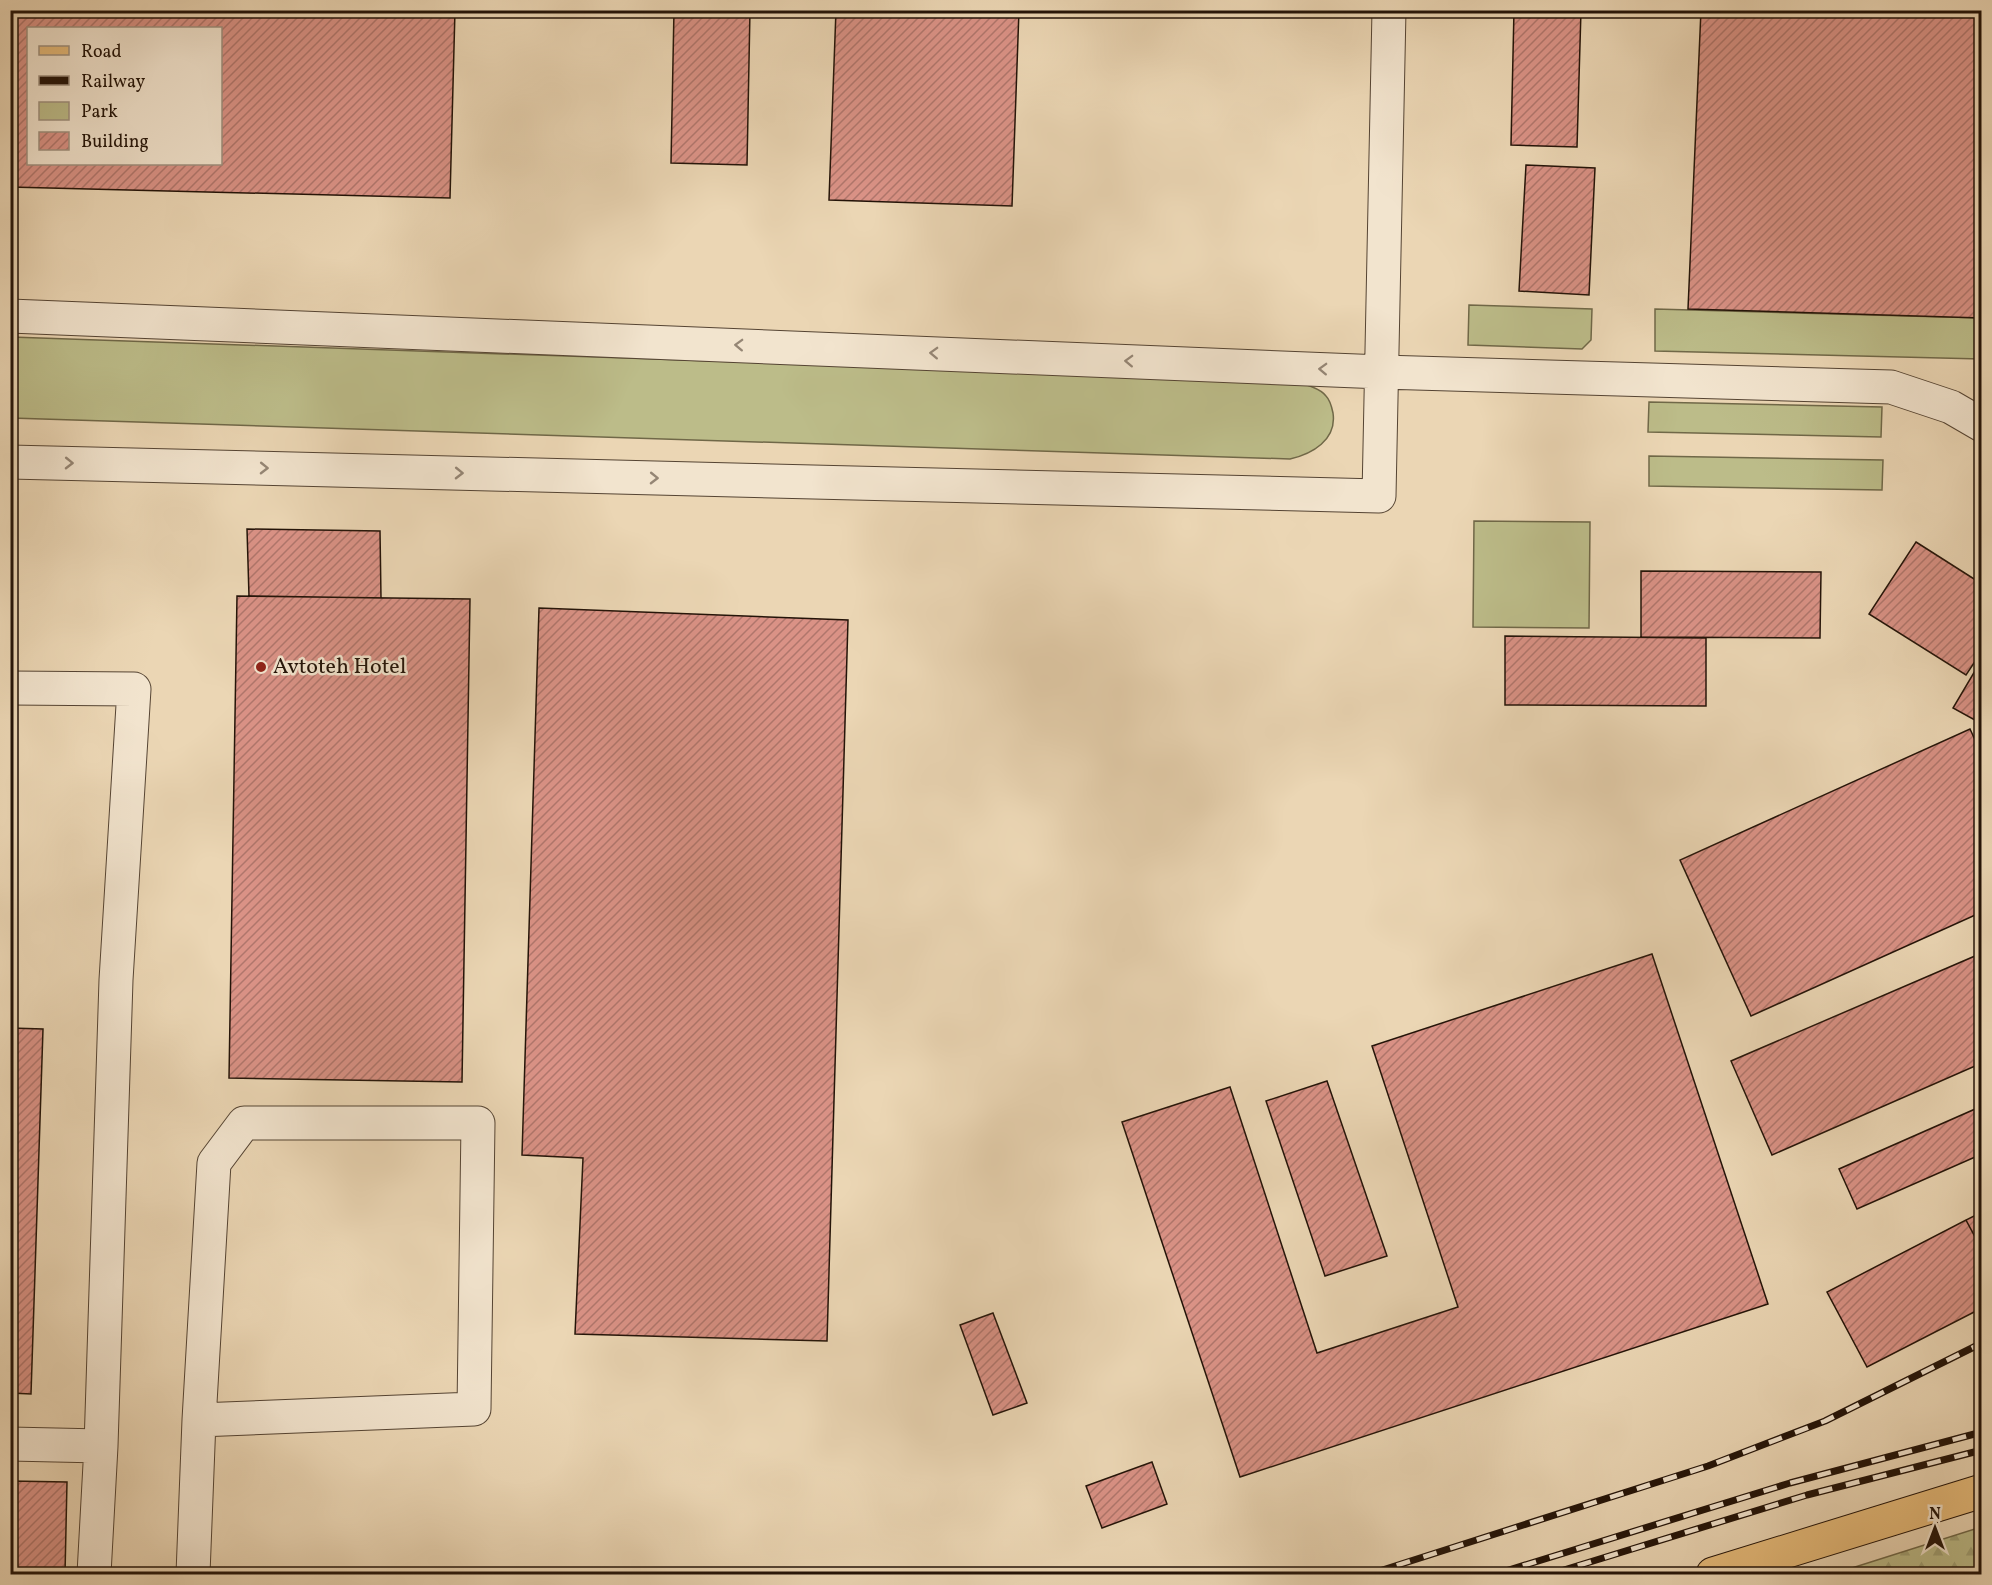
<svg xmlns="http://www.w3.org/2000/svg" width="1992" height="1585" font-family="Vollkorn,serif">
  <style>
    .green { fill: #bcbc89; stroke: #706848; stroke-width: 1.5 }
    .forest { fill: url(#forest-firs); stroke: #706848; stroke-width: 1.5 }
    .building { fill: url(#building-hatch); stroke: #231308; stroke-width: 1.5; fill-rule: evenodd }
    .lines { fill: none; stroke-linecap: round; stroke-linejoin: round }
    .minor-casing { stroke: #543; stroke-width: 35 }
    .major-casing { stroke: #231308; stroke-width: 35 }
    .minor { stroke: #f2e4ce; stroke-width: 33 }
    .major { stroke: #e6bb7a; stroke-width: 33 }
    .rail-casing { stroke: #231308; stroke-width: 7 }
    .rail { stroke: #f2e4ce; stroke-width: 4.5; stroke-dasharray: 14; stroke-linecap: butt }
    .oneway { stroke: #958675 }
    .poi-dot { fill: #8f2418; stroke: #f2e4ce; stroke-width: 2 }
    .labels { text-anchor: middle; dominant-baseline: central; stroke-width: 5; stroke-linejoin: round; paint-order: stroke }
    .poi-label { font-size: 22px; fill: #231308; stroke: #f2e4ce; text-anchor: start }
  </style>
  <defs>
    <pattern id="forest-firs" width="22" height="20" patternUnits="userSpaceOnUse" patternTransform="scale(1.5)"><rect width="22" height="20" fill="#bcbc89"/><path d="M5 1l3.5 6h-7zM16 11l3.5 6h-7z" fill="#a1a175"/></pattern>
    <pattern id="building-hatch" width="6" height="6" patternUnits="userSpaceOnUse" patternTransform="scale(1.5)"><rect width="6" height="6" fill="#da9286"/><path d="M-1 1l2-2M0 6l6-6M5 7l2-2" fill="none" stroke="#b0766c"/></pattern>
  </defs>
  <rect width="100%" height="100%" fill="#ebd6b4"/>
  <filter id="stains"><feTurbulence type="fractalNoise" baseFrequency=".00333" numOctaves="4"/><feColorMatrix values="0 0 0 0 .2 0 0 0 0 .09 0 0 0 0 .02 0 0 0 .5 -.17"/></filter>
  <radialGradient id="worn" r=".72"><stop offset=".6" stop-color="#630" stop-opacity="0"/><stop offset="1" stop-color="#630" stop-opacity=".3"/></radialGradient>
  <path class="green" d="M1469,305L1592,309L1591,340L1582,349L1468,345Z
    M1655,309L1981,318V359L1655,351Z
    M11,337L1292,381C1302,384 1319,387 1326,396C1330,400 1332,408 1333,413C1337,440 1312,454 1290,459L11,418Z
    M1649,402L1882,407L1881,437L1648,432Z
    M1649,456L1883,460L1882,490L1649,486Z
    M1474,521L1590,522L1589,628L1473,627Z"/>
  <path class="forest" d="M1981,1527V1574H1833Z"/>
  <path class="building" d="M10,10H455L450,198L10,187ZM28,28H220V164H28Z
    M674,10H750L747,165L671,163Z
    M836,10H1019L1012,206L829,200Z
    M1514,10H1581L1577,147L1511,145Z
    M1701,10H1982V318L1688,309Z
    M1526,165L1595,168L1589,295L1519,291Z
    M247,529L380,531L381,598L249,596Z
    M1916,542L1982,584V651L1966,675L1869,614Z
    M1641,571L1821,572L1820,638L1641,637Z
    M237,596L470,599L462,1082L229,1078Z
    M539,608L848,620L827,1341L575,1334L583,1158L522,1155Z
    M1505,636L1706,638V706L1505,705Z
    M1982,659V724L1953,708Z
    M1970,729L1982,755V912L1751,1016L1680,860Z
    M1982,953V1063L1772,1155L1731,1061Z
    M1652,954L1768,1304L1240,1477L1122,1122L1230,1087L1317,1353L1458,1307L1372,1046Z
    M10,1028L43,1029L31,1394L10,1393Z
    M1327,1081L1387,1256L1325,1276L1266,1101Z
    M1982,1106V1154L1857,1209L1839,1169Z
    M1982,1212V1250L1966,1220Z
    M1966,1220L1982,1250V1308L1867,1367L1827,1292Z
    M993,1313L1027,1403L993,1415L960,1325Z
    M1152,1462L1167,1504L1102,1528L1086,1486Z
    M10,1481L67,1482L65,1574H10Z"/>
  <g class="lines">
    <g class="minor-casing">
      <path id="minor" d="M10,316L1382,372L1891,387L1951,407L1982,425
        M10,462L1379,496L1389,10
        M10,688L134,689L116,980L101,1446L94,1574
        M10,1444L101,1446
        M193,1574L199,1420L214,1163L244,1123H478L474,1409L199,1420"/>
    </g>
    <g class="major-casing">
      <path id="major" d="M1713,1574L1982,1491"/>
    </g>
    <use href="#minor" class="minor"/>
    <use href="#major" class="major"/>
    <g class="rail-casing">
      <path id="rail" d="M1370,1574L1708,1466L1825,1421L1982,1343
        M1496,1574L1790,1483L1982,1432
        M1551,1574L1807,1495L1982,1450"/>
    </g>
    <use href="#rail" class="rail"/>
  </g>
  <defs><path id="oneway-chevron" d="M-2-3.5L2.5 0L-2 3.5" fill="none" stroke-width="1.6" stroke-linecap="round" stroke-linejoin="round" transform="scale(1.5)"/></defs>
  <g class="oneway">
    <use href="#oneway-chevron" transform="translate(739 345) rotate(-178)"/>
    <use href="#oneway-chevron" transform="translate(934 353) rotate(-178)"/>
    <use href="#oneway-chevron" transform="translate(1129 361) rotate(-178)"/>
    <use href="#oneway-chevron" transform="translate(1323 369) rotate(-178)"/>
    <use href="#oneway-chevron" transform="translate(69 463) rotate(1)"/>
    <use href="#oneway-chevron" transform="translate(264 468) rotate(1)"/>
    <use href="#oneway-chevron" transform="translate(459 473) rotate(1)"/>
    <use href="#oneway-chevron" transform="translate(654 478) rotate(1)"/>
  </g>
  <circle class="poi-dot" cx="261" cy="667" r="6"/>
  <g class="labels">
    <g class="poi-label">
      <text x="273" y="667">Avtoteh Hotel</text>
    </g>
  </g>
  <rect width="1992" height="1585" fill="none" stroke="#ebd6b4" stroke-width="36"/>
  <rect x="12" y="12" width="1968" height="1561" fill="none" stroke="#231308" stroke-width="3"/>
  <rect x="18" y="18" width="1956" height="1549" fill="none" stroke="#231308" stroke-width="1.5"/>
  <rect x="27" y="27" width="195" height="138" fill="#f2e4ce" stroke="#9f907f" stroke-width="1.5"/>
  <rect x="39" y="46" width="30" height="9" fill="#e6bb7a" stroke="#9f907f" stroke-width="1.5"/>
  <text x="81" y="57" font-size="18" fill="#231308">Road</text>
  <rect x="39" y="76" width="30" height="9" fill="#231308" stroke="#9f907f" stroke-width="1.5"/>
  <text x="81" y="87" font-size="18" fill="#231308">Railway</text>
  <rect x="39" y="102" width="30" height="18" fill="#bcbc89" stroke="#9f907f" stroke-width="1.5"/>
  <text x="81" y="117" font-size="18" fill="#231308">Park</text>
  <rect x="39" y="132" width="30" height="18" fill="url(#building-hatch)" stroke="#9f907f" stroke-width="1.5"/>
  <text x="81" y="147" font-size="18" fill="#231308">Building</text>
  <g transform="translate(1935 1528)" stroke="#f2e4ce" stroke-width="4.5" paint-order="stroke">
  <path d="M0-4.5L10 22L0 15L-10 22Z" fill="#231308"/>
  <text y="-9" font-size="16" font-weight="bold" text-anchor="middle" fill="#231308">N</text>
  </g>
  <rect width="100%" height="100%" filter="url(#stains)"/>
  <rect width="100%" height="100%" fill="url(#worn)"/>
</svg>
